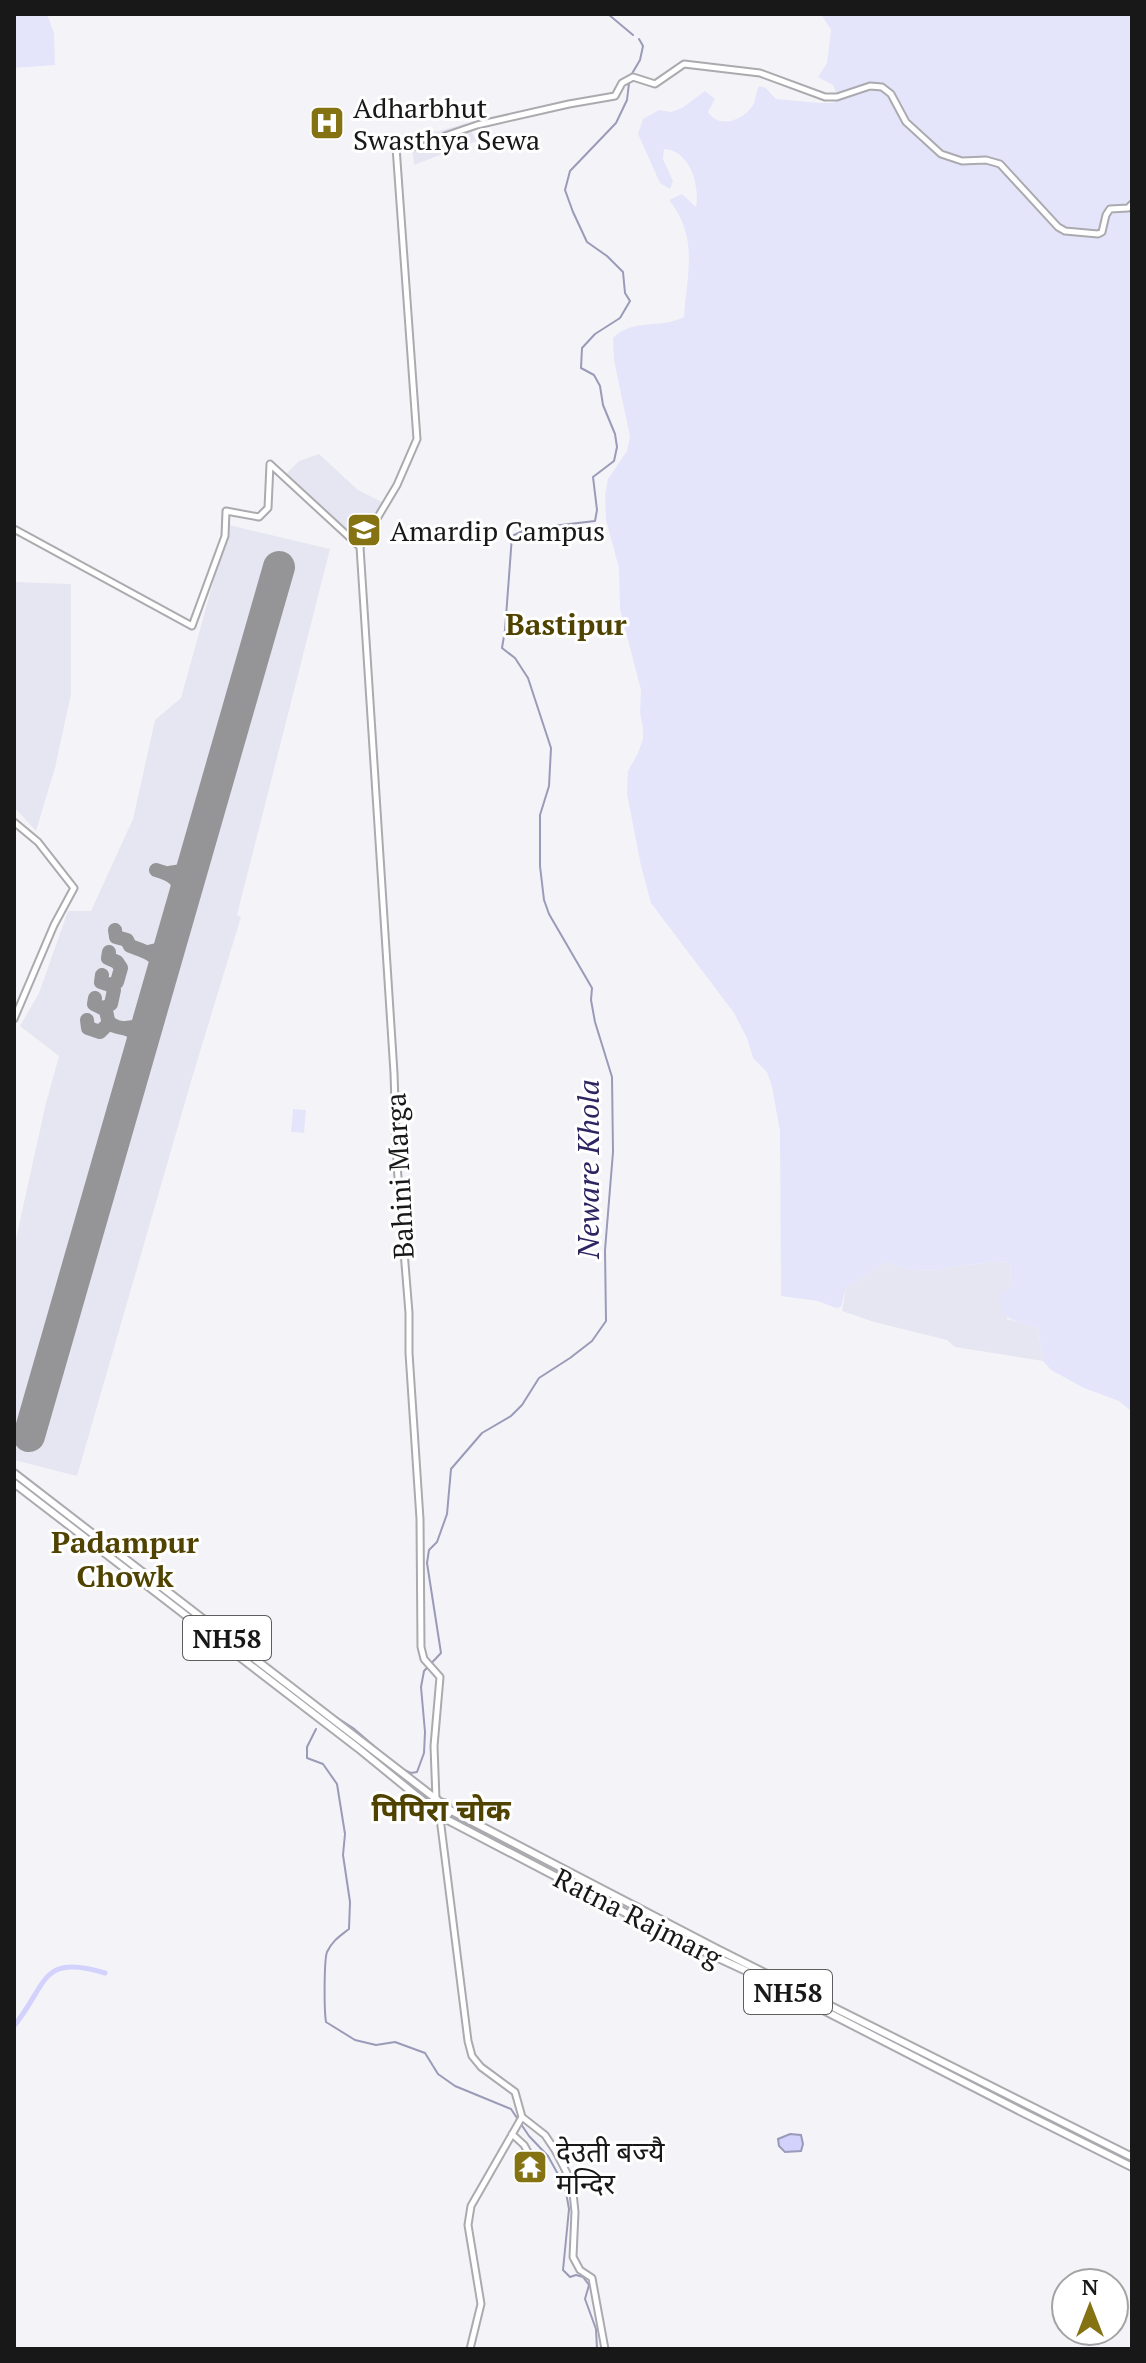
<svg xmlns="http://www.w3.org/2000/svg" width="1146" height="2363" font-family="'PT Serif','Noto Sans Devanagari',serif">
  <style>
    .built { fill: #e6e6f2 }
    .green { fill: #e4e5fa }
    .water { fill: #d2d2fd; stroke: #9a9ab9; stroke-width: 2 }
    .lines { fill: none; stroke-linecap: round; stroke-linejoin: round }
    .stream { stroke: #9a9ab9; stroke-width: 2 }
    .canal { stroke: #d2d2fd; stroke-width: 5 }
    .taxiway { stroke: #959598; stroke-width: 14 }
    .runway { stroke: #959598; stroke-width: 32 }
    .tertiary-casing { stroke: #aaaaaf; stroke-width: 9 }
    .primary-casing { stroke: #aaaaaf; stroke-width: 10 }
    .tertiary { stroke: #fff; stroke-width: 5 }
    .primary { stroke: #fff; stroke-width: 6 }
    .labels { text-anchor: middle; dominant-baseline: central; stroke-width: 6; stroke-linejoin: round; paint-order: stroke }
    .shield { fill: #fff; stroke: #5d5d5e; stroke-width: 2 }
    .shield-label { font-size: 26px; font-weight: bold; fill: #181819 }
    .poi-label { font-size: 28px; fill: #181819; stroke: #fff; text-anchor: start }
    .street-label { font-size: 28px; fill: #181819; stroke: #fff }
    .neighbourhood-label { font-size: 30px; font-weight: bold; fill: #504300; stroke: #fff }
    .water-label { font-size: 30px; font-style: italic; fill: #2d2461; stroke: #fff }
  </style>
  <rect width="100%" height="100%" fill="#f4f4f8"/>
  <path class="built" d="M467,123L477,141L414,165L411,135L439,131Z
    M319,454L358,490L382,502L374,521L358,544L285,475L299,461Z
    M229,525L330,549L237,915L241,917L192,1078L77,1476L14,1460V1248L45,1107L59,1056L20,1026L39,993L68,911H91L133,819L155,720L181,698Z
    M14,582L71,584V694L55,768L36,831L14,807Z
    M887,1262L912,1270L941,1271L945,1268L993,1262L1010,1263L1011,1288L1007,1319L1038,1328L1043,1361L955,1347L947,1340L874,1322L842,1311L846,1288Z"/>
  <path class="green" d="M14,14H47L54,33L55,65L14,68Z
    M821,14H1132V1412L1119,1401L1084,1388L1051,1370L1043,1361L1038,1328C1016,1320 998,1323 1000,1293L1011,1288L1010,1263L993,1262L945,1268L941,1271L912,1270L887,1262L846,1288L841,1307L836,1308L818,1301L781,1296L780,1131L772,1087L767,1072L753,1058L747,1038L734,1013L651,903L641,866L627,794L628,771L638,753L643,739V728L640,712L641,690L620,609L619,568L606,520L605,495L608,479L627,451L630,437L614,360L613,338C632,318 661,329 684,317C687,272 699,238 669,200L682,194L696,207C700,186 690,150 664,149L663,159L673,181L670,189L660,183L638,134L643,119L659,110L671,112L682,108L705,91L715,99L708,112C719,129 743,121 753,105C756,100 756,92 759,86L766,88L776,99L820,103H833L839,99L833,85L818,77L827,63L831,30Z
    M293,1109L306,1110L304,1133L291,1132Z"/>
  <path class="water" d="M790,2134L801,2135L803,2144L801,2151L785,2152L779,2146L778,2139Z"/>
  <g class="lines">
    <path class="stream" d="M608,14L633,35
      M630,77L640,60L643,46L639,39
      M333,1715L353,1728L388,1758
      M316,1729L307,1747V1758L323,1764L337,1784L345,1834L343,1855L350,1902L349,1929C340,1936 332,1941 327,1952C324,1960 324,2011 326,2022L355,2040L376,2045L395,2042L425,2053L438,2074L455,2086L511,2109L529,2136L548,2156L565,2187L569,2209L563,2270L570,2277L576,2275L583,2277L589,2285L585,2299L596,2329L597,2349
      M402,1769L411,1773L417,1772L424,1753L425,1732L421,1687L424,1671L441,1653L427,1563L429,1550L437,1542L447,1514L451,1469L482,1433L511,1416L522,1405L539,1378L570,1358L592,1341L606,1321L605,1250L613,1152L612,1077L595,1022L591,1000L592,988L549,914L544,900L540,866V815L549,786L551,748L528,678L515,658L502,648L505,630L512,536L527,529L595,521L597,510L593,477L614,461L617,447L615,434L603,405L600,386L594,375L581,368L582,348L595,334L620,318L630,301L625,293L623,272L607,256L587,242L573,212L565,190L570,171L616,123L627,100L629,83"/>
    <path class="canal" d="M14,2026C48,1984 40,1953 105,1973"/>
    <path class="taxiway" d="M156,870C174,875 180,880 183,899
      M169,873L182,871L194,863
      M115,930L116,937L127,940L130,946C147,952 161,955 161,976
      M109,952L108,958L117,962L121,968L117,982L110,985
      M148,952L161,949L172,937
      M102,975L101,982L110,985L114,990L111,1004L104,1008
      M95,998L94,1004L106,1010C106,1011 108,1021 109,1022C119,1034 137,1019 139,1052
      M87,1020L88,1028L100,1032L106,1026L111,1024
      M126,1028L141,1026L149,1017"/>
    <path class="runway" d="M29,1436L279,567"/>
    <g class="tertiary-casing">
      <path id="tertiary" d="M270,464L360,547
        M14,529L192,626L225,536L226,511L259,517L268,508L270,464
        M360,547L397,485L417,439L396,147L430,146L445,136L477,125L569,104L615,96L622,83L633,77L655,84L684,64L760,73L825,97H837L870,86L882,87L891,94L906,122L941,154L962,161L986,160L1000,164L1058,227L1065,231L1098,234L1102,232L1106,215L1110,209L1128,208L1132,204
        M360,547L394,1073L397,1165L409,1313V1353L420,1519L421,1647L424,1659L440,1677L434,1746L436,1799
        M14,822L38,842L74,888L54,925L14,1019
        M440,1818L468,2041L472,2056L481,2067L515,2092L522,2117L545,2135L555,2150L572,2183L575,2212L573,2257L580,2270L592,2278L605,2349
        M512,2134L524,2145L533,2161L527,2167L521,2168
        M470,2349L481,2304L468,2225L471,2206L522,2117"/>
    </g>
    <g class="primary-casing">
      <path id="primary" d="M14,1473L440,1802L447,1804L449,1813C445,1819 439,1819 435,1814V1807L440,1802
        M14,1483L358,1748L434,1810
        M450,1810L717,1949L1132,2157
        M444,1818L662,1932L755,1975L1020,2111L1132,2167"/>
    </g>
    <use href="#tertiary" class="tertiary"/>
    <use href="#primary" class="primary"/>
  </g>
  <defs>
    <g id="hospital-square" transform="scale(1.8)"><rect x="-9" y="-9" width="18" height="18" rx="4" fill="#857213" stroke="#fff"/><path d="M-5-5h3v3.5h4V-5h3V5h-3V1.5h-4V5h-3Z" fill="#fff"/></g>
    <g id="university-square" transform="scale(1.8)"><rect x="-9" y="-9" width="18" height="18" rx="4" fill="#857213" stroke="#fff"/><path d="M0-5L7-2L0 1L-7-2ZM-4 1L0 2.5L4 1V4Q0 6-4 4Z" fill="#fff"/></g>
    <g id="temple-square" transform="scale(1.8)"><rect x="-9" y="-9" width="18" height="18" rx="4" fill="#857213" stroke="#fff"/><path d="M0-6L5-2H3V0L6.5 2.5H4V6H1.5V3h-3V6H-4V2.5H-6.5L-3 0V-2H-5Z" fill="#fff"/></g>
  </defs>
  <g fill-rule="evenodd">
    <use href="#hospital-square" x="327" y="123"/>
    <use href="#university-square" x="364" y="530"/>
    <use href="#temple-square" x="530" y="2167"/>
  </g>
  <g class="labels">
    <g class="shield">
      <rect x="183" y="1616" width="88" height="44" rx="6"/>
      <rect x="744" y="1970" width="88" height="44" rx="6"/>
    </g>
    <g class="shield-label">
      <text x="227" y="1638">NH58</text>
      <text x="788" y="1992">NH58</text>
    </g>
    <g class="poi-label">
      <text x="353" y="107">Adharbhut<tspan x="353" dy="32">Swasthya Sewa</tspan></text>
      <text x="390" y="530">Amardip Campus</text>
      <text x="556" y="2151">देउती बज्यै<tspan x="556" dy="32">मन्दिर</tspan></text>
    </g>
    <g class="street-label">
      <text transform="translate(399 1176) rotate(-93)">Bahini Marga</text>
      <text transform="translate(638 1917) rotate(27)">Ratna Rajmarg</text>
    </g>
    <g class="neighbourhood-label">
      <text x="566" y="624">Bastipur</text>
      <text x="125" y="1542">Padampur<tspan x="125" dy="34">Chowk</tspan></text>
      <text x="441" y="1810">पिपिरा चोक</text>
    </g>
    <g class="water-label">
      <text transform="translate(588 1169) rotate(-90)">Neware Khola</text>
    </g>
  </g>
  <rect width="1146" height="2363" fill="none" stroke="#181819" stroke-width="32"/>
  <g transform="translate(1090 2307)"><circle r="38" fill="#ffffff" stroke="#a3a3a3" stroke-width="2"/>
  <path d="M0-6L14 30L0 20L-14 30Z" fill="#857213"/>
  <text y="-12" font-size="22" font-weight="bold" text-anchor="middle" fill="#181819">N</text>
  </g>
</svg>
